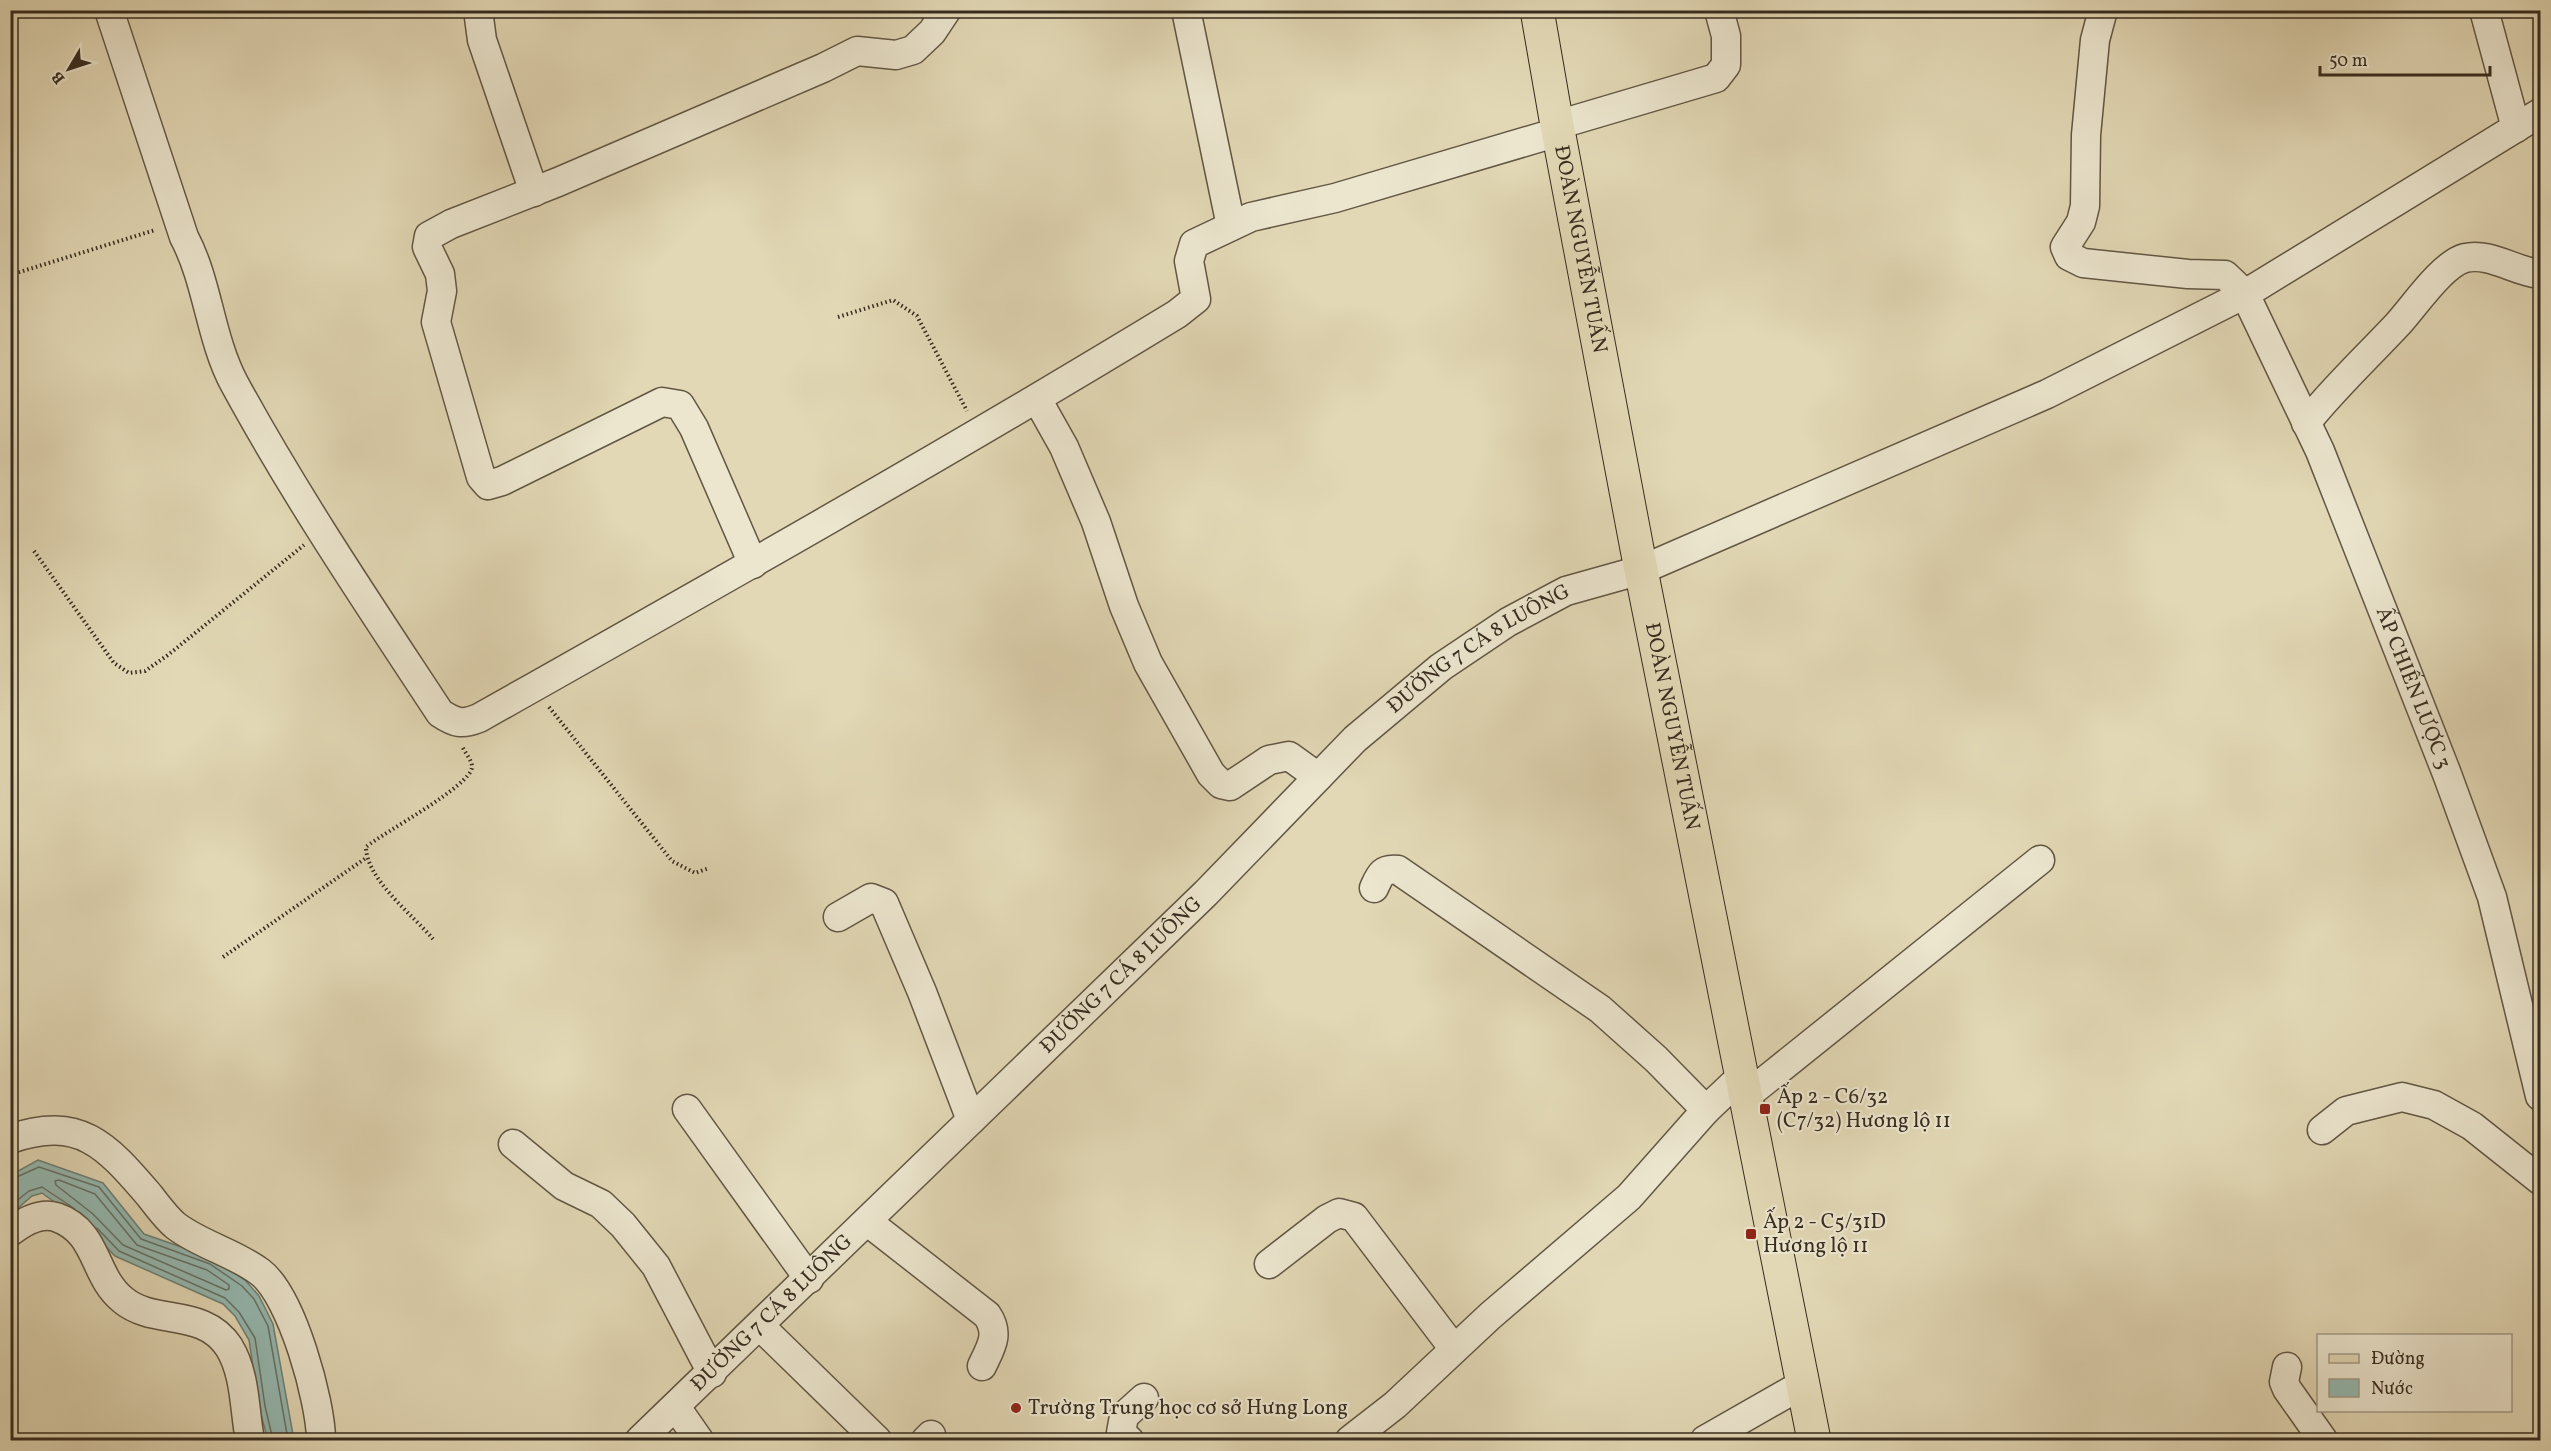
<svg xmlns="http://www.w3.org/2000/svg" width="2551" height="1451" font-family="Vollkorn,serif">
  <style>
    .water { fill: #95b9b1; stroke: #6f8177; stroke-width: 1.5 }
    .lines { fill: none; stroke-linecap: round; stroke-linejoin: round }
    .shore { stroke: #667268; stroke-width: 1.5 }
    .minor-casing { stroke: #625744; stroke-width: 31 }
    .major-casing { stroke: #372c1f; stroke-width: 35 }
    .path { stroke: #372c1f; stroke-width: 4; stroke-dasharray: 1.5 3; stroke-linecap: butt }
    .minor { stroke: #ece6cf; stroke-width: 28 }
    .major { stroke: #e2d8b5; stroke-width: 33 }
    .poi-dot { fill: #8f2418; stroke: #ece6cf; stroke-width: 2 }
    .labels { text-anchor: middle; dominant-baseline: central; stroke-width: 4.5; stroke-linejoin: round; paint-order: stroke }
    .street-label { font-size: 21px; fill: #372c1f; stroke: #ece6cf }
    .poi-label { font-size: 21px; fill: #372c1f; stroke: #ece6cf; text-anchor: start }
  </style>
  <rect width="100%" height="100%" fill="#e2d8b5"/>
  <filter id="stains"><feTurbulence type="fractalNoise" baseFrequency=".00333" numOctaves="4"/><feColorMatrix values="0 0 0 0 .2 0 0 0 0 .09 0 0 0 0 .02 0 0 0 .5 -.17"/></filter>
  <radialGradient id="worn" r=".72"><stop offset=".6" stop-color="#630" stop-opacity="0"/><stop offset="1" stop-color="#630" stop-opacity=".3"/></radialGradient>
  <path class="water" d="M38,1160L103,1183L144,1234L213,1258L246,1281L259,1296L273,1324L294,1440H268L259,1408L249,1340L235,1316L223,1304L115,1256L84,1224L42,1193L32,1196L11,1214V1175Z"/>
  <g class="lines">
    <path class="shore" d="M10,1180L39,1167L99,1187L141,1239L210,1264L242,1286L254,1299L268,1326L288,1440
      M59,1180L95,1194L137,1245L207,1270L229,1285V1289L226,1290L123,1245L93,1214L56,1185L55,1181Z
      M10,1206L29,1191L42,1187L75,1209
      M97,1228L119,1251L225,1298L239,1312L255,1338L265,1406L273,1440"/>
    <g class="minor-casing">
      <g id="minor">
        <path d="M109,10L184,237C208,282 210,338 234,383C296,497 369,605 440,713C455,723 462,725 479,718C713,586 947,454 1177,314L1196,299L1189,261L1194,244L1251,217L1335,198L1558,132"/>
        <path d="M478,10L482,40L534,192"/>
        <path d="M1186,10L1231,226"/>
        <path id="s1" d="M2103,10L2095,40L2086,135L2085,206L2081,222L2065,247L2069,256L2083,263L2188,274L2225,275L2245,294L2320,451L2447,774L2492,897L2540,1096"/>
        <path d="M2484,10L2516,128"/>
        <path d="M1557,125L1716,78L1726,65V36L1719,10"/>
        <path d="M1037,399L1064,447L1096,522L1124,606L1148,663L1211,774L1221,784L1230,786L1269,760L1289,756L1318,777"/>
        <path d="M2306,423C2334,388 2366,358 2397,325C2413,308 2442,264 2465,258C2490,252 2516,272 2540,274"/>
        <path d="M753,564L694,428L680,405L662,402L502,481L488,485L481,477L436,322L442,291L440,274L427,247L429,236L451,224L558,182L823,68L857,51L896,55L913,50L932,32L946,11"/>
        <path d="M1374,888C1380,875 1382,868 1398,870L1600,1009L1656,1059L1706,1110"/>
        <path d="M838,917L871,898L884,903L922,992L971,1120"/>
        <path d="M1746,1096L2040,860"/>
        <path d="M687,1109L809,1279"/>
        <path d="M2322,1130L2346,1111L2402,1097L2434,1105L2472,1126L2540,1180"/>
        <path d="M10,1139C80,1115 106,1145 149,1195C157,1205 166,1218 176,1226C201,1245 235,1253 260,1272C292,1296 321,1402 321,1440"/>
        <path d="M513,1144L564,1186L601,1204L623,1225L656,1266L712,1373"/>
        <path d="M868,1222L987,1315C1000,1334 991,1347 982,1366"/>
        <path d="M10,1232C23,1222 40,1212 56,1217C99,1232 92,1275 123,1300C154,1326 203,1307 229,1347C246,1375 244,1409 250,1440"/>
        <path d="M1269,1264L1327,1219L1339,1213L1354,1217L1454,1349"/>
        <path d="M760,1326L877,1440"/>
        <path d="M2287,1367L2284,1382L2287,1389L2323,1440"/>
        <path d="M676,1407L699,1440"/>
        <path id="s2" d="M640,1440L1206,893L1355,739L1441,667L1508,622L1566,591L1641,570L2047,394L2245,294L2540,113"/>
        <path d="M926,1440L931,1435"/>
        <path d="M1129,1440L1121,1433L1124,1416L1144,1398"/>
        <path d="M1350,1440L1395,1405L1490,1316L1629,1197L1706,1110L1742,1076"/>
        <path d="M1705,1440L1803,1384"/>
      </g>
    </g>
    <g class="major-casing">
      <g id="major">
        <path id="s3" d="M1537,10L1557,125L1641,570L1814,1440"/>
      </g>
    </g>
    <path class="path" d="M10,275L155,230
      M838,317L893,300L917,316L967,411
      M34,551L114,663L129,673L145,671L168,655L304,545
      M549,707L672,861L695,873L709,868
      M433,939C413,915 366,879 366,847C384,832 471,786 472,767C472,760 465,753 462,746
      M223,957L366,858"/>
    <use href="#minor" class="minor"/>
    <use href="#major" class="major"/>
  </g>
  <g class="poi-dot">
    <rect x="1759" y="1103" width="12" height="12" rx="3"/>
    <rect x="1745" y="1228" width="12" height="12" rx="3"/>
    <circle cx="1016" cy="1408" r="6"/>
  </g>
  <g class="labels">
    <g class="street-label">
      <text stroke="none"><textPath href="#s3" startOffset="243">ĐOÀN NGUYỄN TUẤN</textPath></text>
      <text stroke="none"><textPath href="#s2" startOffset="1155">ĐƯỜNG 7 CÁ 8 LUÔNG</textPath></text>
      <text stroke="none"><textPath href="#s1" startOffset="868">ẤP CHIẾN LƯỢC 3</textPath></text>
      <text stroke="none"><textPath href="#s3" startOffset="729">ĐOÀN NGUYỄN TUẤN</textPath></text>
      <text stroke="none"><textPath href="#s2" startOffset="669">ĐƯỜNG 7 CÁ 8 LUÔNG</textPath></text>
      <text stroke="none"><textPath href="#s2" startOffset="183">ĐƯỜNG 7 CÁ 8 LUÔNG</textPath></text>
    </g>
    <g class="poi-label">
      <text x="1777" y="1097">Ấp 2 - C6/32<tspan x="1777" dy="24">(C7/32) Hương lộ 11</tspan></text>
      <text x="1763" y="1222">Ấp 2 - C5/31D<tspan x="1763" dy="24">Hương lộ 11</tspan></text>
      <text x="1028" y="1408">Trường Trung học cơ sở Hưng Long</text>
    </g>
  </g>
  <rect width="2551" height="1451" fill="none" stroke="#e2d8b5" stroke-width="36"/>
  <rect x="12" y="12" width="2527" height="1427" fill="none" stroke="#372c1f" stroke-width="3"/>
  <rect x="18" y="18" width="2515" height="1415" fill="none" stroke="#372c1f" stroke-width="1.5"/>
  <rect x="2317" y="1334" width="195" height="78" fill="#ece6cf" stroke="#a49c89" stroke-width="1.5"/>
  <rect x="2329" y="1354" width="30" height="9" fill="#e2d8b5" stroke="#a49c89" stroke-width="1.5"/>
  <text x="2371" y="1364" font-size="18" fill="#372c1f">Đường</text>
  <rect x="2329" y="1379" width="30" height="18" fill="#95b9b1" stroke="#a49c89" stroke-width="1.5"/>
  <text x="2371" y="1394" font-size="18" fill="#372c1f">Nước</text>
  <g transform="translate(69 69) rotate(231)" stroke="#ece6cf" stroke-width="4.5" paint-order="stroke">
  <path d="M0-4.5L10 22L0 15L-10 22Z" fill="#372c1f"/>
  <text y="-9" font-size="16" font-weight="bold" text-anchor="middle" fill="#372c1f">B</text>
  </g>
  <path d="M2320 66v9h170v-9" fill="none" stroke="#372c1f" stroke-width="3"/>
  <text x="2329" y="66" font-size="18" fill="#372c1f" stroke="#ece6cf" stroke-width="4.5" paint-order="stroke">50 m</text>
  <rect width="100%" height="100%" filter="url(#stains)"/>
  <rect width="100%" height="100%" fill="url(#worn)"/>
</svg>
